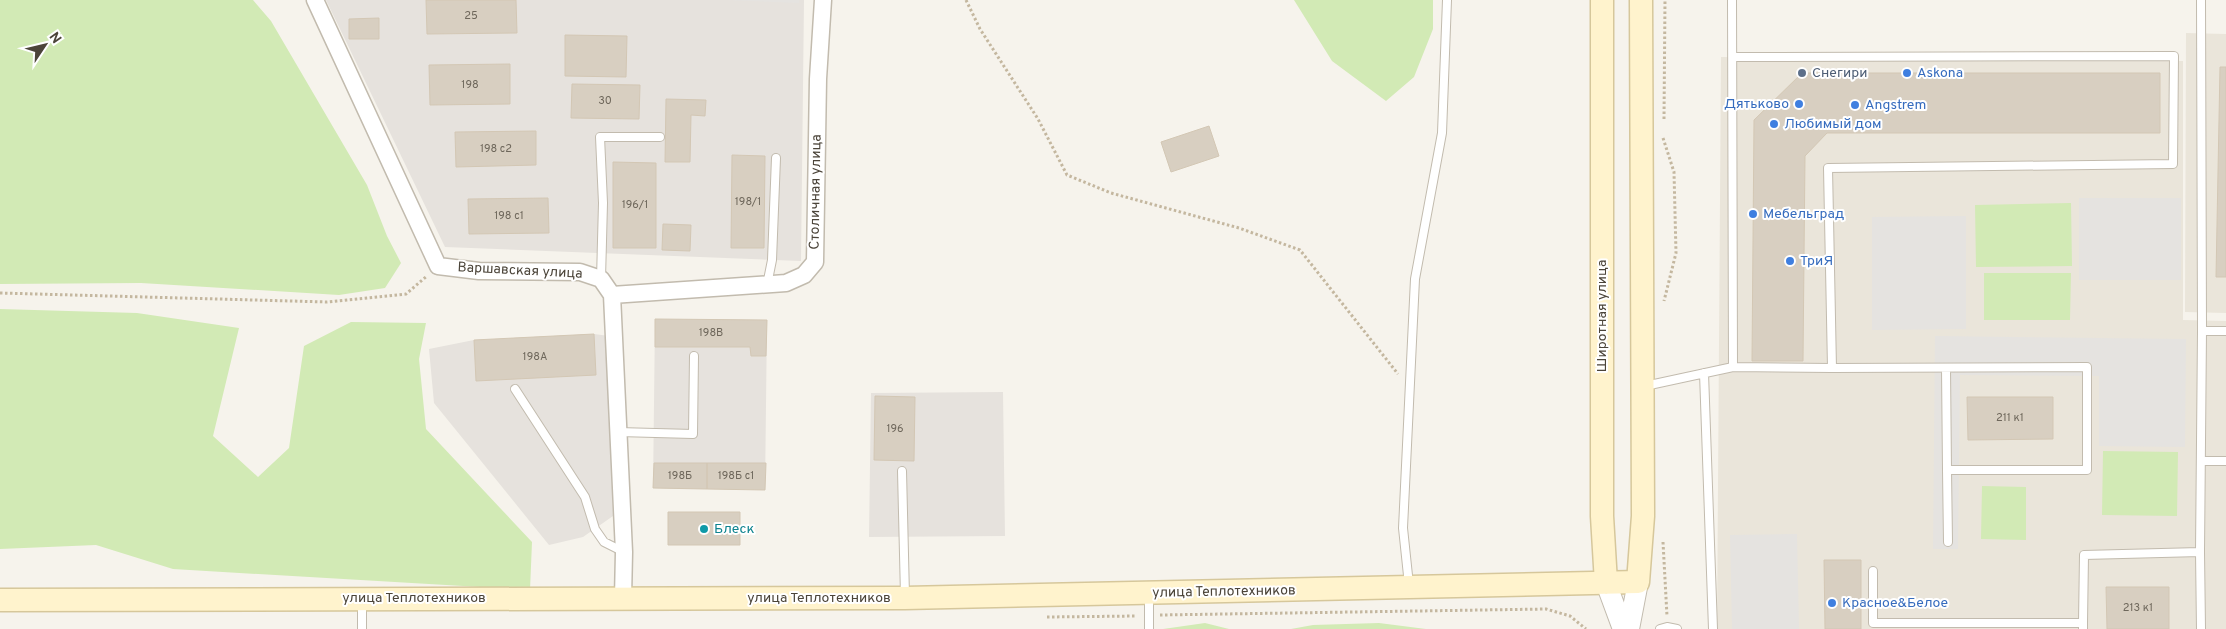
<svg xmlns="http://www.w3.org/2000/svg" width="2226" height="629" font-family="Overpass,sans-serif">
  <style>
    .residential { fill: #eae5da }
    .industrial { fill: #e6e2dd }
    .green { fill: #d2eab5 }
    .parking { fill: #e5e3e0 }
    .building { fill: #d8cfc1; stroke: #d3c7b4 }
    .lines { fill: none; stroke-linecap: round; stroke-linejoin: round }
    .service-casing { stroke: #c2bbae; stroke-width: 10 }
    .minor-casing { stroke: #c2bbae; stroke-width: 19 }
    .tertiary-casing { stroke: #c2bbae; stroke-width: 22 }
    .secondary-casing { stroke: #d6c79b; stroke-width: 25 }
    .path { stroke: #c4b79f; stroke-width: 3; stroke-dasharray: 2.5 2.5; stroke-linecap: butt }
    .service { stroke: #fff; stroke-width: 8 }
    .minor { stroke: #fff; stroke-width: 16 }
    .tertiary { stroke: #fff; stroke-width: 20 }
    .secondary { stroke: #fff3cd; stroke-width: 22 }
    .service-dot { fill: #5c6f8a; stroke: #fff; stroke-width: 2 }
    .shop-dot { fill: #3f7fe0; stroke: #fff; stroke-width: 2 }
    .culture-dot { fill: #0f9aa8; stroke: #fff; stroke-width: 2 }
    .labels { text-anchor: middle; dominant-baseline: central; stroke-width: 4; stroke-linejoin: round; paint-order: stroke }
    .number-label { font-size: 11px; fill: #6e675b }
    .service-label { font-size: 14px; fill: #4e5e75; stroke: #fff; text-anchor: start }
    .shop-label { font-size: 14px; fill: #366cbe; stroke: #fff; text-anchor: start }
    .street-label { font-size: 14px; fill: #4b4439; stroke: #fff }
    .culture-label { font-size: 14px; fill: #0d838f; stroke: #fff; text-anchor: start }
  </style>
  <rect width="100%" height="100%" fill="#f6f3ec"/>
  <path class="residential" d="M2186,33L2226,34V313L2185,312Z
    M1721,57L2183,61V320L2226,321V629H1717Z"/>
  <path class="industrial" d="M326,0H804L801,261L445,247Z
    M655,319L767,320L765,490L653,488Z
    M594,334L609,336L613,516L583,537L549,545L434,403L429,349L474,340Z
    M1003,392L1005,536L869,537L871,393Z"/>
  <path class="green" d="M0,0H253L271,21L367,185L387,236L401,263L385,288L339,295L141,283L0,284Z
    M1294,0H1433V29L1414,77L1386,101L1332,61Z
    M2071,203L2072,266L1976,267L1975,205Z
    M1984,273H2071L2070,320H1984Z
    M0,309L137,313L239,328L213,436L258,477L289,448L304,346L351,322L426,323L419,359L426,429L532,542L530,590L173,569L96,545L0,549Z
    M2103,451L2178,452L2177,516L2102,515Z
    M1982,486L2026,487V540L1981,539Z
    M1205,623L1229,629H1163Z
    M1379,623L1426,629H1291L1313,625Z"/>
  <path class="parking" d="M725,0H799V3Z
    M2079,198H2181V280H2079Z
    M1966,216V329L1872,330V217Z
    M1935,336L2186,339L2185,447L2099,446V376L1960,375L1958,549H1933Z
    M1797,534L1799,629H1732L1730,535Z"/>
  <path class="building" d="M426,0H516L517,33L427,34Z
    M379,18V39H349V19Z
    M565,35L627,36L626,77L565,76Z
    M510,64V104L430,105L429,65Z
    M2220,67H2226V277H2216Z
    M1802,73H2160V133H1827L1805,156L1803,361H1752L1754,120Z
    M572,84L640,85L639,119L571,118Z
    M666,99L706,100L705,116L691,115L690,162H665Z
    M1209,126L1219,156L1171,172L1161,142Z
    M536,131V165L456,167L455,132Z
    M732,155L765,156L764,248H731Z
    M613,162L656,163V248H613Z
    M548,198L549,233L469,234L468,199Z
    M663,224L691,225L690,251L662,250Z
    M655,319L767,320L766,356H751L750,347H655Z
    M594,334L596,375L476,381L474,340Z
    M875,396L915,397L914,461L874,460Z
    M1967,397H2053V439L1968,440Z
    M654,463H707V489L653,488Z
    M707,463H766L765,490L707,489Z
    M668,512H740V545H668Z
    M1824,560H1861V629H1825Z
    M2106,587H2169V629H2107Z"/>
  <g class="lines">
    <g class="service-casing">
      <path id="service" d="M2201,0L2202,331
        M601,279L603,203L600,137H660
        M767,285L772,260L776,158
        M1733,367L1832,368L1828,168L2173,164L2174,56L1733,57
        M1832,368L2087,367V470H1947L1946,368
        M1704,373L1713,629
        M1645,386L1733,367L1732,0
        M515,389L585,497L595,529L604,542L624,552
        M618,432L693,434L694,356
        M2201,461H2226
        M1947,470L1948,542
        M902,471L905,596
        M2200,552L2202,331H2226
        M1873,571V623H2083V629
        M1409,585L1403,528L1415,279L1442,133L1447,0
        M362,601V629
        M2083,623L2084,555L2200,552L2201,629
        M1149,629V596
        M1660,629L1667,627L1677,629"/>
    </g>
    <g class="minor-casing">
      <path id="minor" d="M315,0L438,266L479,271L580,272L601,279L612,295L624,552L623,598
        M612,295L786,283L804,275L815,262L818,79L823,0"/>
    </g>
    <g class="tertiary-casing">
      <path id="tertiary" d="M1606,583L1623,629
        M1629,629L1638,582"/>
    </g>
    <g class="secondary-casing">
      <path id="secondary" d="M1602,0V516L1606,583
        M0,600L905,598L1638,582L1643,516L1641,0"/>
    </g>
    <path class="path" d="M966,0L980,29L1038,119L1067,175L1111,193L1239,228L1300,250L1398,374
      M1664,119L1665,0
      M1663,138L1674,172L1676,253L1664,301
      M0,293L327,302L406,294L427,276
      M1663,542L1667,616
      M1160,615L1546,609L1570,616L1586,629
      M1047,617L1137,616"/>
    <use href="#service" class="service"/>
    <use href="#minor" class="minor"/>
    <use href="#tertiary" class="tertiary"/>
    <use href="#secondary" class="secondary"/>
  </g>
  <circle class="service-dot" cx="1802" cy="73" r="5"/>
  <g class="shop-dot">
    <circle cx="1907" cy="73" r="5"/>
    <circle cx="1799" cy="104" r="5"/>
    <circle cx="1855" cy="105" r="5"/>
    <circle cx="1774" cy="124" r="5"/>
    <circle cx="1753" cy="214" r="5"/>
    <circle cx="1790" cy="261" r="5"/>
    <circle cx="1832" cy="603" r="5"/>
  </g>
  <circle class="culture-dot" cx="704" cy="529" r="5"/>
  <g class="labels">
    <g class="number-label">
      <text x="471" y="16">25</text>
      <text x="470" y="85">198</text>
      <text x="605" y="101">30</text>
      <text x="496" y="149">198 с2</text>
      <text x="748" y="202">198/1</text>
      <text x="635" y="205">196/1</text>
      <text x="509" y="216">198 с1</text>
      <text x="711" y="333">198В</text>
      <text x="535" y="357">198А</text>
      <text x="2010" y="418">211 к1</text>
      <text x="895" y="429">196</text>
      <text x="680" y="476">198Б</text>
      <text x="736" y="476">198Б с1</text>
      <text x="2138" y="608">213 к1</text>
    </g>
    <g class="service-label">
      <text x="1812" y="73">Снегири</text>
    </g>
    <g class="shop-label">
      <text x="1917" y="73">Askona</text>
      <text x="1789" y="104" text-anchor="end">Дятьково</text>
      <text x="1865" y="105">Angstrem</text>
      <text x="1784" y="124">Любимый дом</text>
      <text x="1763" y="214">Мебельград</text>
      <text x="1800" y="261">ТриЯ</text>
      <text x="1842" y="603">Красное&amp;Белое</text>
    </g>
    <g class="street-label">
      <text transform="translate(816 192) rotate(-89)">Столичная улица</text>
      <text transform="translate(520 271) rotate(3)">Варшавская улица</text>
      <text transform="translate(1602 316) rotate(-90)">Широтная улица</text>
      <text transform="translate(1224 592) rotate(-1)">улица Теплотехников</text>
      <text x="414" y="598">улица Теплотехников</text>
      <text x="819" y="598">улица Теплотехников</text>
    </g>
    <g class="culture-label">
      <text x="714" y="529">Блеск</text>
    </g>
  </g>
  <g transform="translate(45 45) rotate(55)" stroke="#ffffff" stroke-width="4" paint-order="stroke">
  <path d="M0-4L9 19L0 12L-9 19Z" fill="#4b4439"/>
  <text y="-8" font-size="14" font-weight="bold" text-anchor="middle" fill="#4b4439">N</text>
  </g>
</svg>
